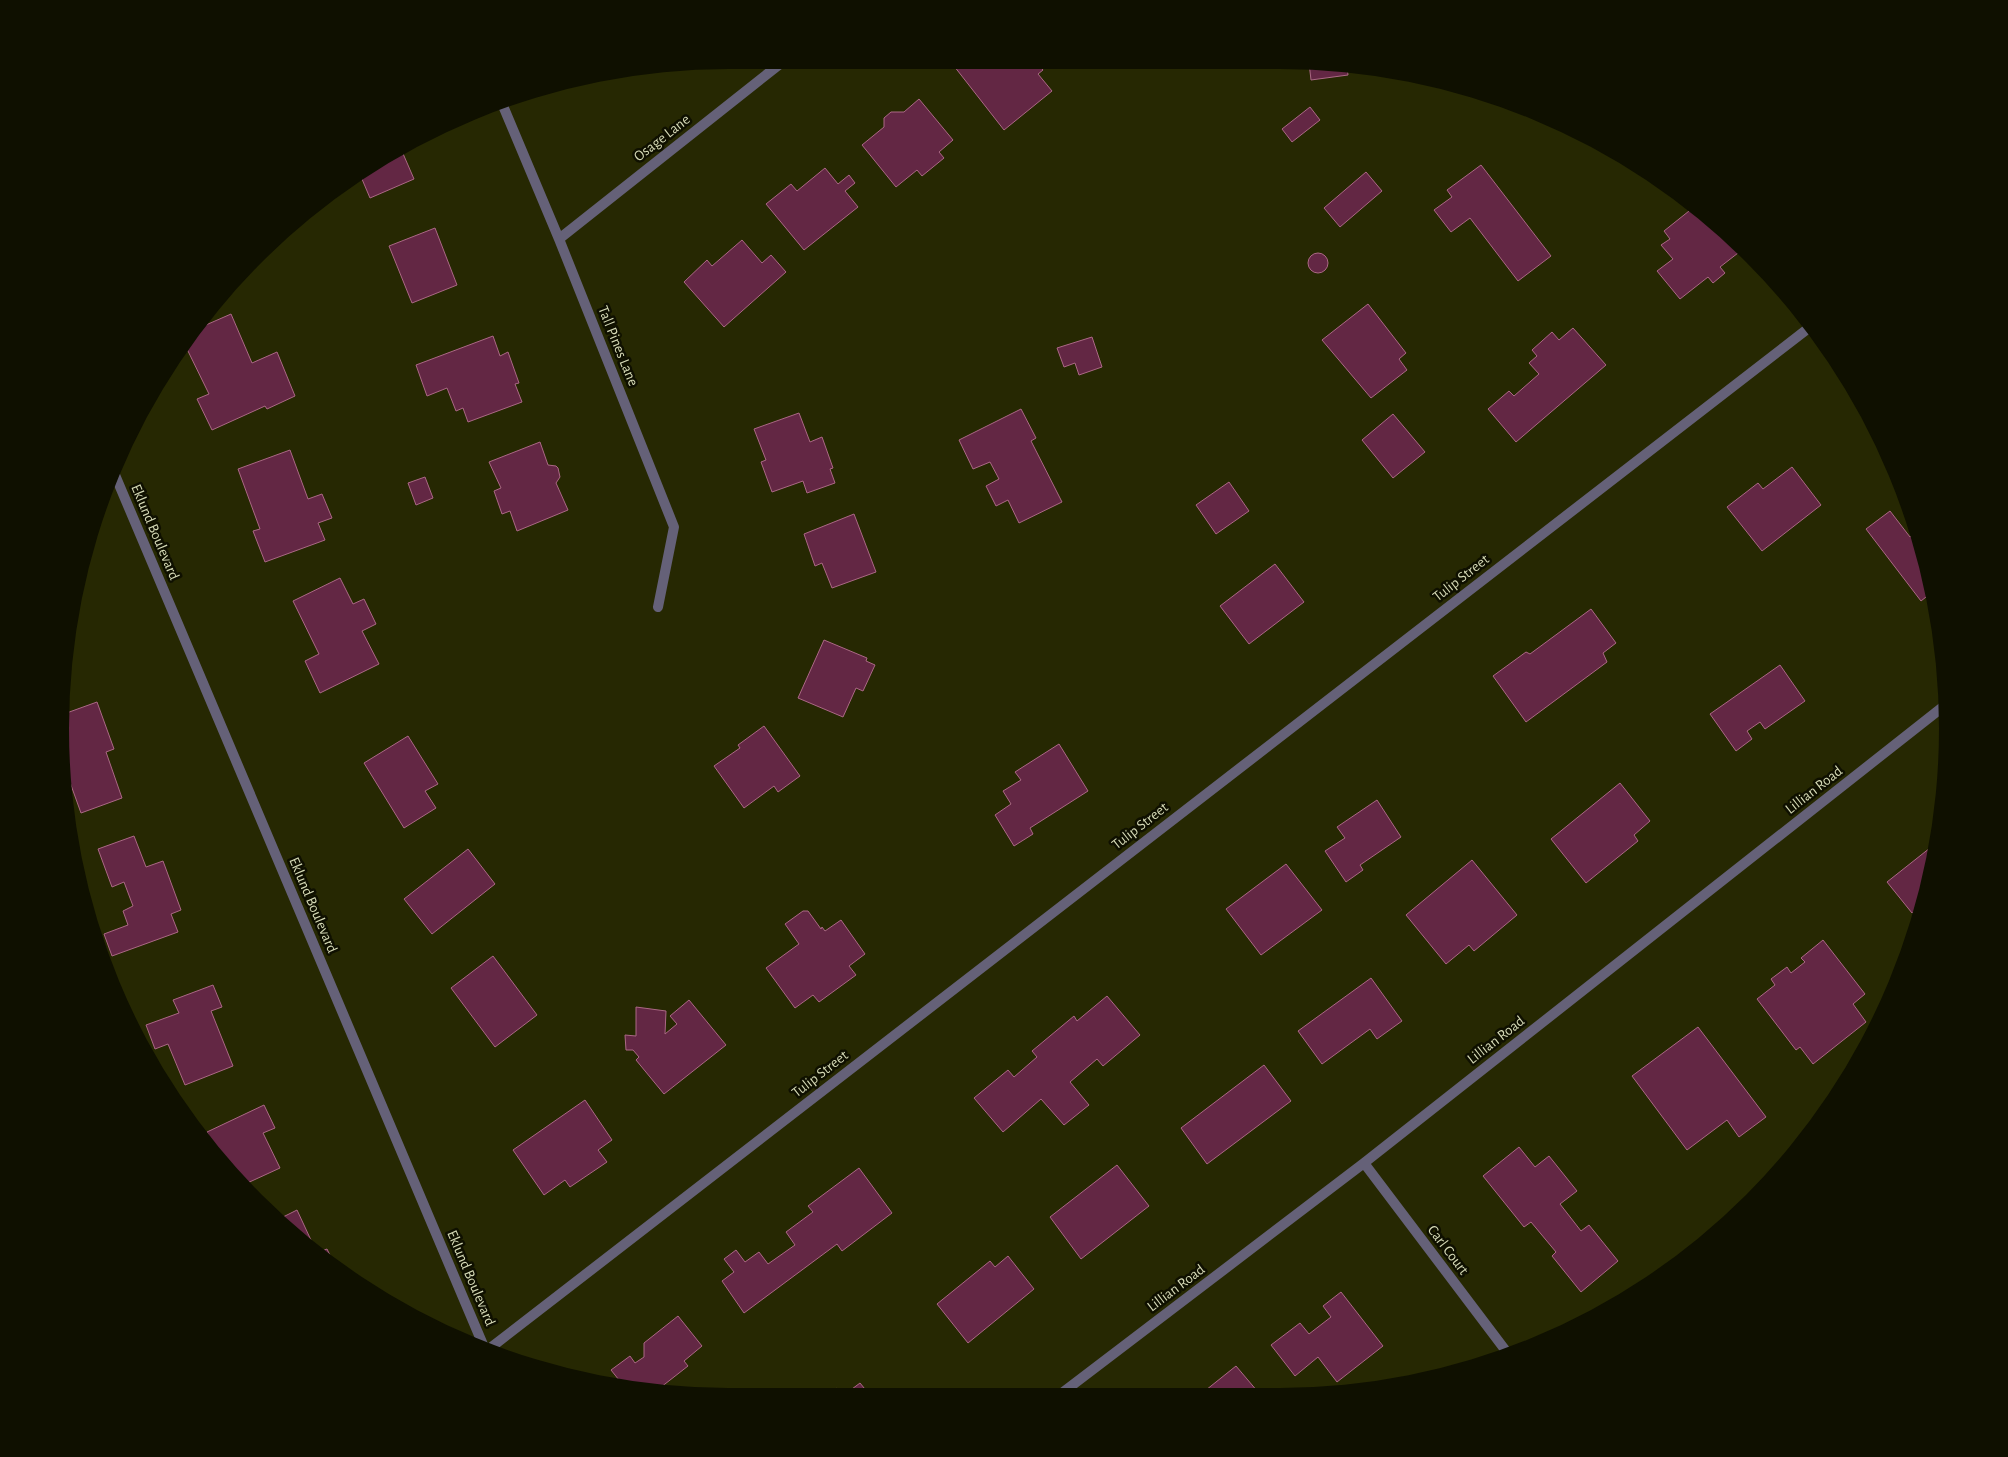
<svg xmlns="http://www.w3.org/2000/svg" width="2008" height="1457" font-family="'Alegreya Sans',sans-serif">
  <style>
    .building { fill: #632744; stroke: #ab6885 }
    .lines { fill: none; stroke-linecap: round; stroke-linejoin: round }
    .minor { stroke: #656178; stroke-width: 10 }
    .labels { text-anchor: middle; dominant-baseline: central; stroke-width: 5; stroke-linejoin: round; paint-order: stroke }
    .street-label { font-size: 15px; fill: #d5d9b5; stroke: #0f1000 }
  </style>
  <rect width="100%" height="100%" fill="#262802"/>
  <path class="building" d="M962,60H1034L1043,70L1038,74L1052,91L1004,130L954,66Z
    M1309,63L1347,67L1348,75L1311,80Z
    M919,99L953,140L939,152L944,158L922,176L917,170L896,187L862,145L884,127V118L891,112H904Z
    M1310,107L1320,120L1292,142L1282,129Z
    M401,149L414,179L370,198L359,172Z
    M1481,165L1551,256L1518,281L1470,218L1451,232L1434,210L1452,197L1447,190Z
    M825,168L838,184L849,175L855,183L845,191L858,207L804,250L766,204L791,184L797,191Z
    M1366,172L1382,191L1340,227L1324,208Z
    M1694,207L1711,219L1738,253L1720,267L1725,273L1713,283L1708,277L1680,299L1657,271L1673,259L1661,245L1670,239L1664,231Z
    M435,228L457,285L412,303L389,246Z
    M742,240L762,263L771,255L786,272L724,327L684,282L707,260L712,266Z
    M1308 263a10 10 0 1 1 20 0a10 10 0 1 1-20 0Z
    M1368,304L1406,353L1399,359L1407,370L1371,398L1322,340Z
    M231,314L252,363L277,352L295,396L267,409L265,406L212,430L197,399L209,394L186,347L199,328Z
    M1573,328L1606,365L1516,442L1488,409L1509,391L1514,396L1539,374L1529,363L1537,356L1532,350L1552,332L1559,340Z
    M493,336L500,356L508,352L519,383L515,384L522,402L468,422L463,408L456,411L447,388L427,396L416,365Z
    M1092,337L1102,367L1079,375L1075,363L1064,367L1057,348Z
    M1021,409L1036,438L1031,441L1062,502L1019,523L1008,500L996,506L986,486L999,479L990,462L973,469L959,440Z
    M799,413L810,442L822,437L833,468L830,469L835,483L807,493L803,481L772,492L761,462L766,460L754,429Z
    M1393,414L1425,452L1393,478L1362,440Z
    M540,442L548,465L556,466L558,468L560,477L556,483L568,510L517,531L510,511L502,514L494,491L501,488L489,462Z
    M290,450L308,499L322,494L332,518L318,523L325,540L265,562L253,531L260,529L238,469Z
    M1792,467L1821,505L1762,551L1727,507L1758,483L1763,489Z
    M425,477L433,498L416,505L408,483Z
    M1229,482L1249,511L1216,534L1196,505Z
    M1890,511L1910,537L1917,532L1931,593L1921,601L1866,529Z
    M854,514L876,572L832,588L822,563L815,566L804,534Z
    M1275,564L1304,602L1249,644L1220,606Z
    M340,578L353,604L364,599L376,624L362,631L379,664L320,693L305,661L319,654L293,601Z
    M1591,609L1616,643L1603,653L1607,662L1526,722L1493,676L1526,652L1530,654Z
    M824,640L867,658L866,661L875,665L863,691L856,688L843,717L798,698Z
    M1780,665L1805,701L1765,729L1760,722L1747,731L1752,739L1736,751L1710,714Z
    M97,702L114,749L106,752L122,798L81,813L67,774L63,775L61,715Z
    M764,726L800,776L778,792L774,786L744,808L714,766L740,748L738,745Z
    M408,736L438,784L425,791L436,808L404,828L364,763Z
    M1059,744L1088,791L1030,828L1033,834L1014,846L995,815L1011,804L1003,791L1021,780L1015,772Z
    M1620,783L1650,821L1634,835L1638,841L1586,883L1551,839Z
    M1377,800L1401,837L1360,865L1363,870L1346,882L1325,851L1345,838L1337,827Z
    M134,836L146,867L163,861L181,910L171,914L178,932L112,956L104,934L128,925L123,911L133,906L124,882L112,887L98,849Z
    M1935,844L1925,902L1912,913L1887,882Z
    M468,849L495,884L432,934L404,899Z
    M1472,860L1517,915L1474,951L1469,945L1446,964L1406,915Z
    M1286,864L1322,910L1261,955L1226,909Z
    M803,911H808L821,929L822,927L825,931L841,920L865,954L849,966L856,975L819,1002L813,995L795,1008L766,968L799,944L785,924Z
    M1823,940L1865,994L1853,1004L1866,1022L1813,1064L1800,1047L1796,1050L1757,999L1775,985L1771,979L1787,967L1791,973L1805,962L1801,958Z
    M493,956L537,1015L495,1047L451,988Z
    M1371,978L1402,1021L1377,1039L1370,1029L1322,1064L1298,1031Z
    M213,985L222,1007L211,1011L233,1066L185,1085L168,1044L155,1049L146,1025L179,1013L173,1000Z
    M1107,996L1140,1035L1103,1066L1097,1059L1070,1082L1089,1105L1064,1125L1041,1099L1003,1132L974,1098L1008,1070L1014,1077L1037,1057L1032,1051L1074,1016L1077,1021Z
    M689,1000L726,1045L664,1094L636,1060L639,1057L633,1050H626L625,1035L636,1036V1007L666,1011L665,1034L677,1024L670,1016Z
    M1698,1027L1766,1117L1739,1137L1727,1120L1687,1150L1632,1076Z
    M1264,1065L1291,1101L1207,1164L1181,1128Z
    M585,1100L612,1140L598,1150L607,1162L570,1187L565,1180L544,1195L513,1150Z
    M264,1105L275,1128L263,1133L280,1168L243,1185L223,1165L207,1132Z
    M1519,1147L1535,1167L1549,1156L1577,1191L1560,1204L1581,1231L1589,1225L1618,1261L1581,1292L1552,1256L1556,1252L1531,1222L1524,1227L1483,1176Z
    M1117,1165L1149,1206L1081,1259L1050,1217Z
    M859,1168L892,1213L842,1251L837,1244L744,1313L722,1281L734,1272L724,1259L736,1250L745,1262L759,1252L768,1264L795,1245L786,1232L813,1212L808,1206Z
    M297,1210L317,1253L327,1249L336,1268L321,1259L279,1219Z
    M1008,1256L1034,1289L968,1343L937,1304L990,1261L995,1267Z
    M1341,1292L1383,1346L1337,1382L1318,1357L1295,1376L1271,1345L1300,1323L1309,1334L1331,1317L1323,1306Z
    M678,1316L702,1346L684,1361L688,1366L656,1391L614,1384L619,1380L611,1370L630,1356L635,1363L644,1357V1343Z
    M1236,1366L1258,1392H1208L1206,1390Z
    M860,1383L869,1394L844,1395Z
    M837,1388L843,1395H829Z"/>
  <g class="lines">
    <path class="minor" d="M501,101L559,239L674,527L658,607
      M559,239L785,60
      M115,475L484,1347
      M1364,1163L1509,1355
      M489,1349L1810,327
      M1062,1393L1364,1163L1944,706"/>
  </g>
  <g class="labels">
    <g class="street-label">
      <text transform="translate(662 138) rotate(-38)">Osage Lane</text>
      <text transform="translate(618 346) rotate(68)">Tall Pines Lane</text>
      <text transform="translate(155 532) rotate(67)">Eklund Boulevard</text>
      <text transform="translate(1461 578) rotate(-38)">Tulip Street</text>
      <text transform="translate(1814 790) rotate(-38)">Lillian Road</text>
      <text transform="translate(1140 826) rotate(-38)">Tulip Street</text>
      <text transform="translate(313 905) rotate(67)">Eklund Boulevard</text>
      <text transform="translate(1496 1040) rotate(-38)">Lillian Road</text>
      <text transform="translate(820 1074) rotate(-38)">Tulip Street</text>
      <text transform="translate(1448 1250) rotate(53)">Carl Court</text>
      <text transform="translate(471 1278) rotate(67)">Eklund Boulevard</text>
      <text transform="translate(1176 1288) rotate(-37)">Lillian Road</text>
    </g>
  </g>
  <path d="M0 0H2008V1457H0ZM728 69H1280A659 659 0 0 1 1939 728V729A659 659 0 0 1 1280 1388H728A659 659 0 0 1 69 729V728A659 659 0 0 1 728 69Z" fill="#0f1000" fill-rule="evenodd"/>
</svg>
